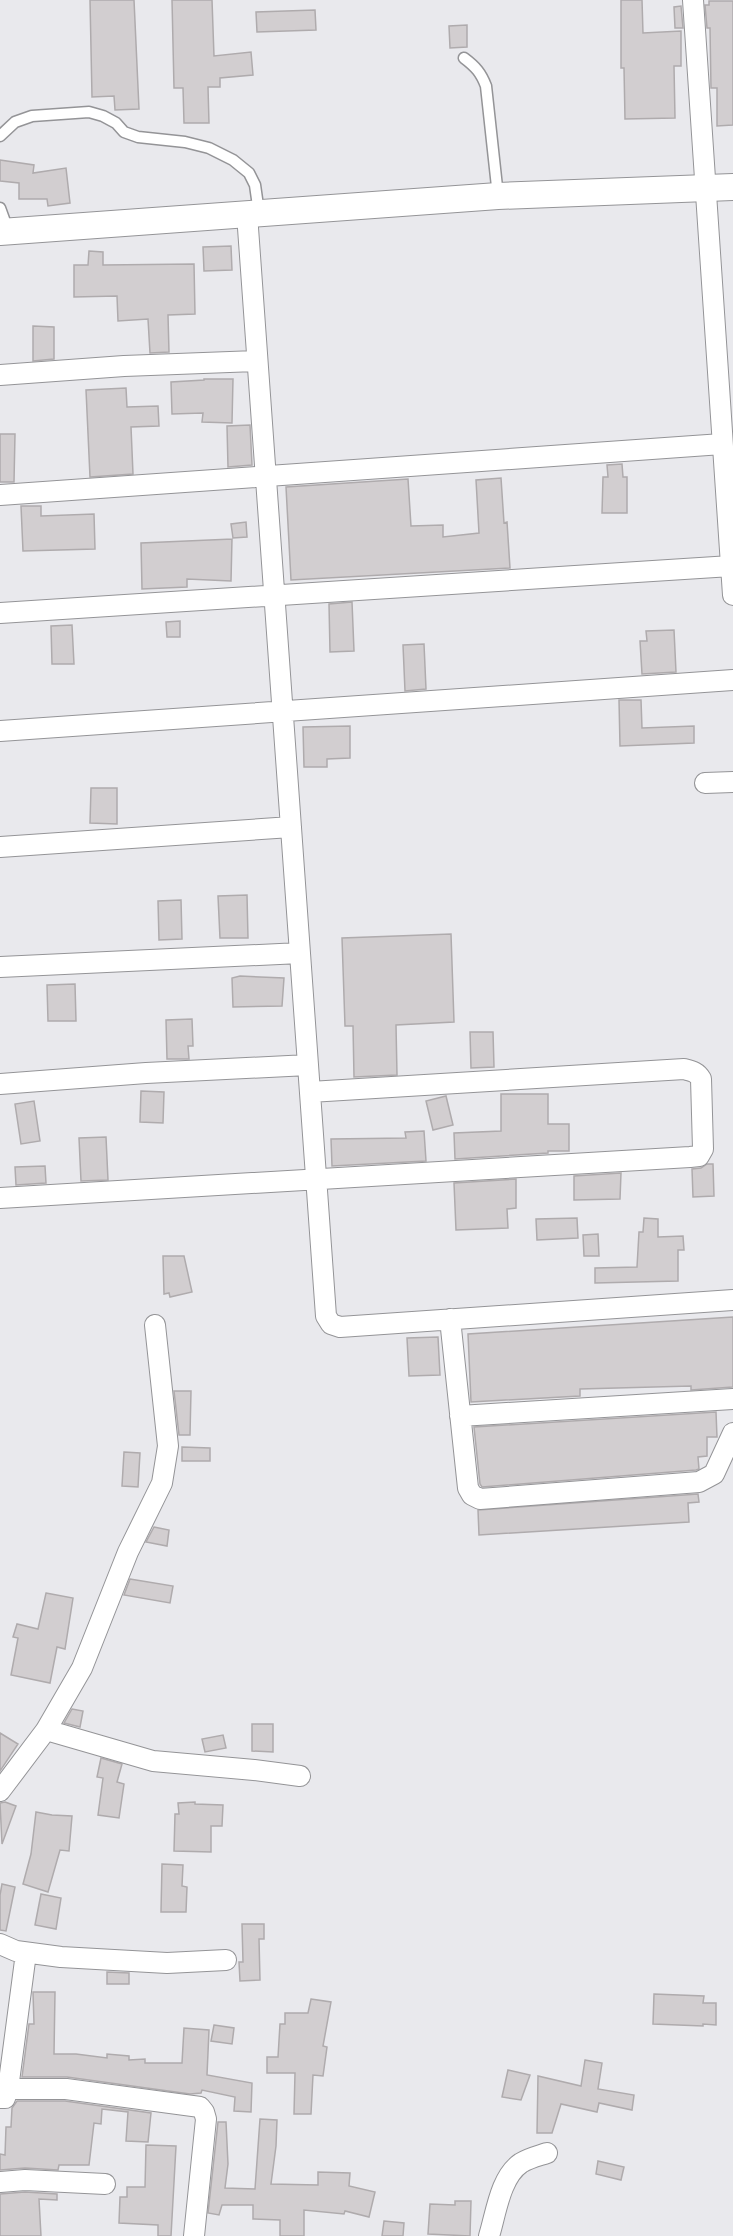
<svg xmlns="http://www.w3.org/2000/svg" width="733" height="2236" font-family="Inter,sans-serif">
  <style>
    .building { fill: #d2ced0; stroke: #afabad; stroke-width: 1.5 }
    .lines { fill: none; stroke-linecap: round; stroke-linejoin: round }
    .service-casing { stroke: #949497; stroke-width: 13 }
    .minor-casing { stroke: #949497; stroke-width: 22 }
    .tertiary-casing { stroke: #949497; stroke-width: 28 }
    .service { stroke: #fff; stroke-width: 10 }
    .minor { stroke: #fff; stroke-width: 20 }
    .tertiary { stroke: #fff; stroke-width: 26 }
  </style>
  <rect width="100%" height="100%" fill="#e9e9ed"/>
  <path class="building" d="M90,0H134L139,109L115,110L114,96L92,97Z
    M172,0H212L214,56L251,52L253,75L220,78V87H208L209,123H184L183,88H174Z
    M621,0H642L643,33L681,31V66H674L675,118L625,119L624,68H621Z
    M709,1H733V125L717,126V88H711L710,28H707L705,5H709Z
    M681,6L683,28H675L674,7Z
    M315,10L316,30L257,32L256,12Z
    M467,25V47L450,48L449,26Z
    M0,160L34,165L33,173L66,168L70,203L48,206L47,199H19V183L0,181Z
    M231,246L232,270L204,271L203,247Z
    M89,251L103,252V265L194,264L195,314L168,315L169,352L150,353L148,319L118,321L117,296L74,297V265H88Z
    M33,326L54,327V359L33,361Z
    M204,379H233L232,423L202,422L203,413L172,414L171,382L204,380Z
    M126,388L127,407L158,406L159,426L131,427L133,474L90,477L86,390Z
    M250,425L252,465L228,467L227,426Z
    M0,434H15L14,482H0Z
    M622,464L623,477H627V513H602L603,477H608L607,465Z
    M501,478L504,523L507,522L510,568L291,580L286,487L408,479L411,526L443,525V537L479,533L476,480Z
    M21,506H41V516L94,514L95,549L23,551Z
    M246,522L247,537L233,538L231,524Z
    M232,539L231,581L187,579V587L142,589L141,543Z
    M352,602L354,651L330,652L329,604Z
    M180,621V637H167L166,622Z
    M72,625L74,664H52L51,626Z
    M674,630L676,672L642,674L640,641H647L646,631Z
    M424,644L426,689L405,691L403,645Z
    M619,700H641L642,728L694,726V743L620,746Z
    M350,726V758L327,759V767H304L303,727Z
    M91,788H117V824L90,823Z
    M247,895L248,938H220L218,896Z
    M181,900L182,939L159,940L158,901Z
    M451,934L454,1022L396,1025L397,1075L354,1077L353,1026H345L342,938Z
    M240,976L284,978L282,1006L233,1007L232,978Z
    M75,984L76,1021H48L47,985Z
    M192,1019L193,1046H188L189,1059H167L166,1020Z
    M470,1032H493L494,1067L471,1068Z
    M141,1091L164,1092L163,1123L140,1122Z
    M501,1094H548V1124H569V1151H548V1153L455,1159L454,1133L501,1131Z
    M446,1096L453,1125L433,1130L426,1101Z
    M34,1101L40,1141L21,1144L15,1104Z
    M424,1131L426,1161L332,1166L331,1139L406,1138L405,1132Z
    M106,1137L108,1180L81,1181L79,1138Z
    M707,1164H713L714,1196L693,1197L692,1169L701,1168Z
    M45,1166L46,1183L16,1185L15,1167Z
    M621,1173L620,1199L574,1200V1176Z
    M516,1179V1208L507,1209L508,1228L456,1230L454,1183Z
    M577,1218L578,1238L537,1240L536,1219Z
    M644,1218L658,1219V1237L683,1236L684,1250H678V1281L595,1283V1268L637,1267L639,1232H643Z
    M598,1234L599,1256H584L583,1235Z
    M163,1256H184L192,1292L170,1297L169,1293L164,1294Z
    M733,1317V1387L691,1390V1386L580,1389V1396L471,1402L468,1334Z
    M438,1337L440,1375L409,1376L407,1338Z
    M174,1391H191L190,1435H179Z
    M716,1412L717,1437H707V1456L698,1457L699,1469L696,1470L482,1487L480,1484L474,1427Z
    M182,1447L210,1448V1461H182Z
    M124,1452L140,1453L138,1487L122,1486Z
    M698,1494L699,1502L688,1503L689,1522L479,1535L478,1510Z
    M154,1527L169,1530L167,1546L146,1542Z
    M130,1579L173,1586L170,1603L124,1595Z
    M46,1593L73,1598L65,1649L57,1647L50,1683L11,1675L18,1638L13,1637L17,1624L38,1629Z
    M72,1709L83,1711L80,1727L64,1723Z
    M252,1724H273V1752L252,1751Z
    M0,1733L18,1744L0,1771Z
    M223,1735L226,1748L205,1752L202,1739Z
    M101,1758L122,1764L117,1782L124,1784L119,1818L98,1815L103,1778L97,1777Z
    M5,1802L16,1806L2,1844L0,1803Z
    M195,1802V1804L223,1805L222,1826H211V1852L174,1851L175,1814H179L178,1803Z
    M36,1812L52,1815L72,1816L69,1851L60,1850L48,1892L23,1884L31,1854Z
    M162,1864L183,1865L182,1886L187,1887L186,1912H161Z
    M2,1884L15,1887L6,1931L0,1930V1895Z
    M41,1894L61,1898L56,1929L35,1925Z
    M242,1924H264V1939H259L260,1980L240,1981L239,1962H243Z
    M107,1972L129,1973V1984H107Z
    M33,1992H55L54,2054H76L107,2058V2054L129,2056V2060L145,2059V2063H182L184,2028L209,2030L207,2075L252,2083L251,2112L234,2111L235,2097L202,2090L201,2093L190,2094L67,2077H22L29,2024H34Z
    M654,1994L704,1996L703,2003H716V2025L703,2024V2026L653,2024Z
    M311,1999L331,2002L323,2046L327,2047L323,2076L313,2075L311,2114H294L295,2073H267V2057H278L280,2024H285V2013H308Z
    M214,2025L234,2028L232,2044L211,2041Z
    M585,2060L602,2063L598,2089L634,2095L632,2110L599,2103L597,2112L561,2104L552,2133H537L538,2076L581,2086Z
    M508,2070L530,2075L521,2100L502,2097Z
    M17,2101H65L151,2113L148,2142L126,2141L128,2112L102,2109L101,2124L94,2123L89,2165H59L58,2170L25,2168L0,2170V2154L5,2155L6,2127H11L12,2108Z
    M260,2119L277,2120L276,2146L271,2184L318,2185V2172L350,2173L349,2186L375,2192L369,2217L345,2211L344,2214L304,2210V2236H280V2220L253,2219V2205H222L219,2215L208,2213L218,2122H226L228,2164L225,2188L255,2189Z
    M146,2145L176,2146L171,2236H158V2225L119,2223L120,2197H127V2187H145Z
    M598,2161L624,2167L621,2180L596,2174Z
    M25,2192L57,2194V2200L39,2199L41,2236H0V2194Z
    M455,2201H471L470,2236L428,2234L430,2204L455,2205Z
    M384,2221L404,2223L403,2236H382Z"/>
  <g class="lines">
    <g class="service-casing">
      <path id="service" d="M464,58C476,67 481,73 486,86L498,196
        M0,136L15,122L32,116L89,112L103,116L116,123L124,132L138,137L185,142L209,148L233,160L249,173L255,185L259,213
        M0,208L8,230"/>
    </g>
    <g class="minor-casing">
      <path id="minor" d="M693,0L733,595
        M247,214L326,1316L331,1324L340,1327L733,1300
        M0,375L124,366L257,361
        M0,495L722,444
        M0,613L731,566
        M0,731L733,680
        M705,783L733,782
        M0,847L291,827
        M0,967L300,953
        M0,1084L146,1073L308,1065
        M0,1198L690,1157L699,1156L703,1149L701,1079C697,1072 692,1071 684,1069L310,1092
        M450,1319L468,1488L472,1495L480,1499L699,1482L714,1474L733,1433
        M460,1416L733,1399
        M46,1730L153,1761L254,1770L300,1776
        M0,1791L46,1730L82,1668L128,1552L162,1483L168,1446L155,1325
        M0,1944L16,1951L61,1957L167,1963L226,1960
        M8,2089L26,1953
        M0,2098H5L8,2089H66L200,2107L204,2112L206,2119L194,2236
        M0,2182L25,2180L105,2184
        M489,2236C496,2214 500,2177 521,2163C529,2158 538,2156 547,2153"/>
    </g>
    <g class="tertiary-casing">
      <path id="tertiary" d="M0,232L498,196L733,187"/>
    </g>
    <use href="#service" class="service"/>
    <use href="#minor" class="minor"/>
    <use href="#tertiary" class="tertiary"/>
  </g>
</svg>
